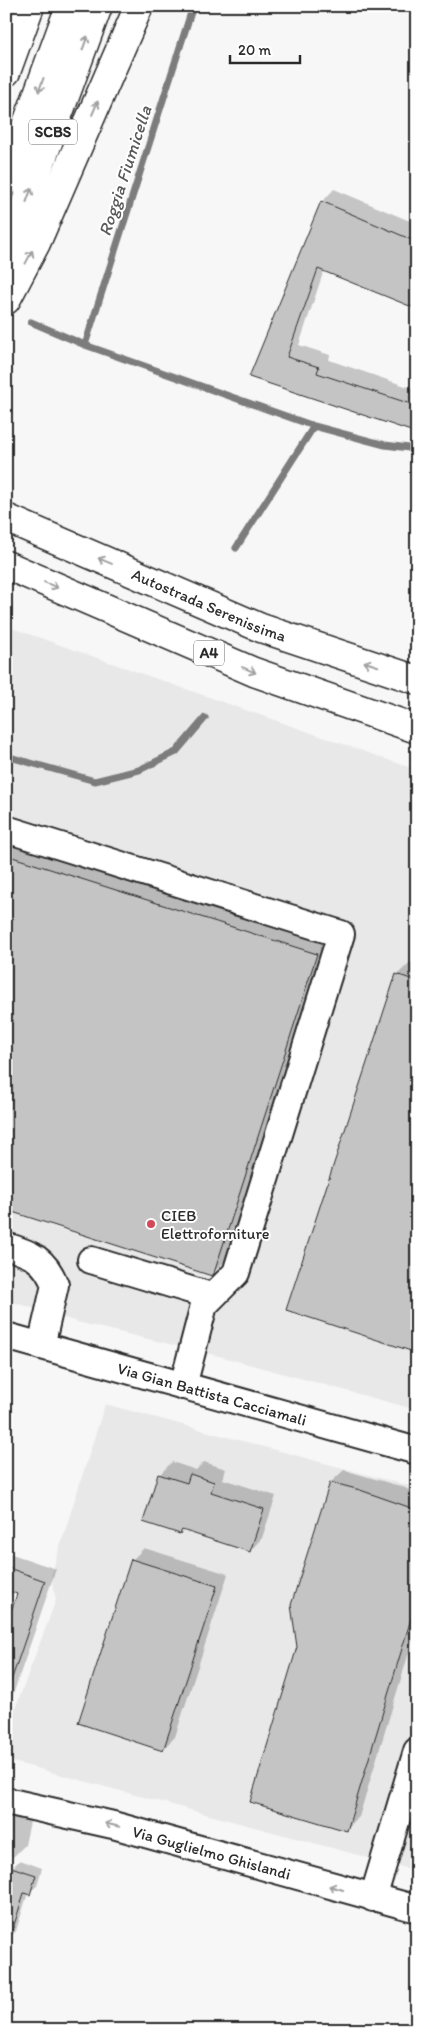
<svg xmlns="http://www.w3.org/2000/svg" width="423" height="2036" font-family="Itim,sans-serif">
  <style>
    .built { fill: #e8e8e8 }
    .shadow { fill: #0003 }
    .lines { fill: none; stroke-linecap: round; stroke-linejoin: round }
    .stream { stroke: #7b7b7b; stroke-width: 7 }
    .building { fill: #c4c4c4; stroke: #2b2b2b }
    .minor-casing { stroke: #2b2b2b; stroke-width: 30 }
    .highway-casing { stroke: #2b2b2b; stroke-width: 31 }
    .minor { stroke: #fff; stroke-width: 26 }
    .highway { stroke: #fff; stroke-width: 28 }
    .oneway { stroke: #a0a0a0 }
    .poi-dot { fill: #d1495b; stroke: #fff; stroke-width: 2 }
    .labels { text-anchor: middle; dominant-baseline: central; stroke-width: 4; stroke-linejoin: round; paint-order: stroke }
    .shield { fill: #fff; stroke: #6b6b6b; stroke-width: 1 }
    .shield-label { font-size: 15px; font-weight: bold; fill: #2b2b2b }
    .street-label { font-size: 16px; fill: #2b2b2b; stroke: #fff }
    .poi-label { font-size: 16px; fill: #2b2b2b; stroke: #fff; text-anchor: start }
    .water-label { font-size: 18px; font-style: italic; fill: #5a5a5a; stroke: #fff }
  </style>
  <rect width="100%" height="100%" fill="#f7f7f7"/>
  <filter id="ink" filterUnits="userSpaceOnUse"><feTurbulence type="fractalNoise" baseFrequency=".02" numOctaves="2"/><feDisplacementMap in="SourceGraphic" scale="10" xChannelSelector="R" yChannelSelector="G"/><feConvolveMatrix kernelMatrix="1 2 1 2 8 2 1 2 1" color-interpolation-filters="sRGB"/></filter>
  <g filter="url(#ink)">
    <path class="built" d="M6,626L417,770V1410L219,1356L81,1323L6,1300Z
      M105,1404L417,1488V1871L6,1760V1733L56,1600L51,1575Z"/>
    <path class="shadow" d="M334,189L417,224V307L324,270L299,345L330,355L329,360L417,390V432L251,376L322,202Z
      M6,839L329,942L227,1259L211,1275L6,1209Z
      M410,962L417,965V1351L397,975Z
      M172,1462L196,1470L204,1462L226,1469L223,1479L276,1496L262,1538L250,1551L184,1529L180,1533L159,1475Z
      M344,1470L403,1487L417,1494V1626L359,1817L346,1829L331,1482Z
      M144,1548L228,1574L175,1737L163,1749L132,1560Z
      M6,1552L56,1569L6,1715V1630L19,1593L6,1589Z
      M6,1798L33,1808L25,1845L13,1857L6,1855Z
      M20,1860L42,1868L37,1886L28,1893L16,1931L9,1939L6,1938V1887L12,1868Z"/>
    <g class="lines">
      <path class="stream" d="M31,322L85,345L193,6
        M85,345L314,426
        M236,548L314,426L385,445L417,449
        M6,756L95,781L139,770L176,752L205,718"/>
    </g>
    <path class="building" d="M321,201L417,242V309L318,269L287,357L319,367L317,373L417,406V433L249,377Z
      M6,855L317,954L214,1273L212,1276L6,1210Z
      M396,974L417,981V1353L286,1310Z
      M158,1474L187,1483L190,1474L214,1482L211,1492L264,1509L250,1552L182,1530L180,1534L143,1522Z
      M330,1482L360,1490L417,1510V1599L347,1831L250,1802L297,1647L291,1605Z
      M131,1559L217,1586L163,1751L78,1723Z
      M6,1567L45,1581L10,1684H6V1626L17,1594L6,1590Z
      M11,1867L36,1875L30,1895L24,1893L11,1935H6V1883Z"/>
    <g class="lines">
      <g class="minor-casing">
        <g id="minor">
          <path d="M6,829L341,934L236,1273L204,1305L183,1386"/>
          <path d="M6,1246C32,1254 45,1259 55,1285L41,1346"/>
          <path d="M91,1260L204,1294V1305"/>
          <path id="s1" d="M6,1336L417,1451"/>
          <path id="s2" d="M6,1801L113,1825L417,1909"/>
          <path d="M373,1898L417,1751"/>
        </g>
      </g>
      <g class="highway-casing">
        <g id="highway">
          <path d="M6,72L30,6"/>
          <path d="M6,181L70,6"/>
          <path d="M6,257L98,6"/>
          <path d="M6,300L36,243L139,6"/>
          <path id="s3" d="M6,518L261,628L417,680"/>
          <path d="M6,565L254,672L417,729"/>
        </g>
      </g>
      <use href="#minor" class="minor"/>
      <use href="#highway" class="highway"/>
    </g>
    <defs><path id="oneway-shaft" d="M-6 0H5M1.5-3L5.5 0L1.5 3" fill="none" stroke-width="1.6" stroke-linecap="round" stroke-linejoin="round" transform="scale(1.25)"/></defs>
    <g class="oneway">
      <use href="#oneway-shaft" transform="translate(85 43) rotate(-70)"/>
      <use href="#oneway-shaft" transform="translate(41 85) rotate(110)"/>
      <use href="#oneway-shaft" transform="translate(95 108) rotate(-67)"/>
      <use href="#oneway-shaft" transform="translate(29 195) rotate(-70)"/>
      <use href="#oneway-shaft" transform="translate(29 257) rotate(-62)"/>
      <use href="#oneway-shaft" transform="translate(105 561) rotate(-157)"/>
      <use href="#oneway-shaft" transform="translate(51 585) rotate(23)"/>
      <use href="#oneway-shaft" transform="translate(371 664) rotate(-162)"/>
      <use href="#oneway-shaft" transform="translate(249 670) rotate(23)"/>
      <use href="#oneway-shaft" transform="translate(112 1825) rotate(-166)"/>
      <use href="#oneway-shaft" transform="translate(336 1888) rotate(-164)"/>
    </g>
  </g>
  <circle class="poi-dot" cx="151" cy="1224" r="5"/>
  <g class="labels">
    <g class="shield">
      <rect x="29" y="119.5" width="48" height="25" rx="4"/>
      <rect x="194" y="640.5" width="30" height="25" rx="4"/>
    </g>
    <g class="shield-label">
      <text x="53" y="132">SCBS</text>
      <text x="209" y="653">A4</text>
    </g>
    <g class="street-label">
      <text stroke="none"><textPath href="#s3" startOffset="221">Autostrada Serenissima</textPath></text>
      <text stroke="none"><textPath href="#s1" startOffset="214">Via Gian Battista Cacciamali</textPath></text>
      <text stroke="none"><textPath href="#s2" startOffset="212">Via Guglielmo Ghislandi</textPath></text>
    </g>
    <g class="poi-label">
      <text x="161" y="1215">CIEB<tspan x="161" dy="18">Elettroforniture</tspan></text>
    </g>
    <g class="water-label">
      <text transform="translate(125 171) rotate(-72)">Roggia Fiumicella</text>
    </g>
  </g>
  <rect width="423" height="2036" fill="none" stroke="#fff" stroke-width="25"/>
  <rect x="12" y="12" width="398" height="2011" fill="none" stroke="#2b2b2b" stroke-width="2" filter="url(#ink)"/>
  <path d="M230 55v8h70v-8" fill="none" stroke="#2b2b2b" stroke-width="2.5"/>
  <text x="238" y="55" font-size="15" fill="#2b2b2b" stroke="#ffffff" stroke-width="4" paint-order="stroke">20 m</text>
</svg>
